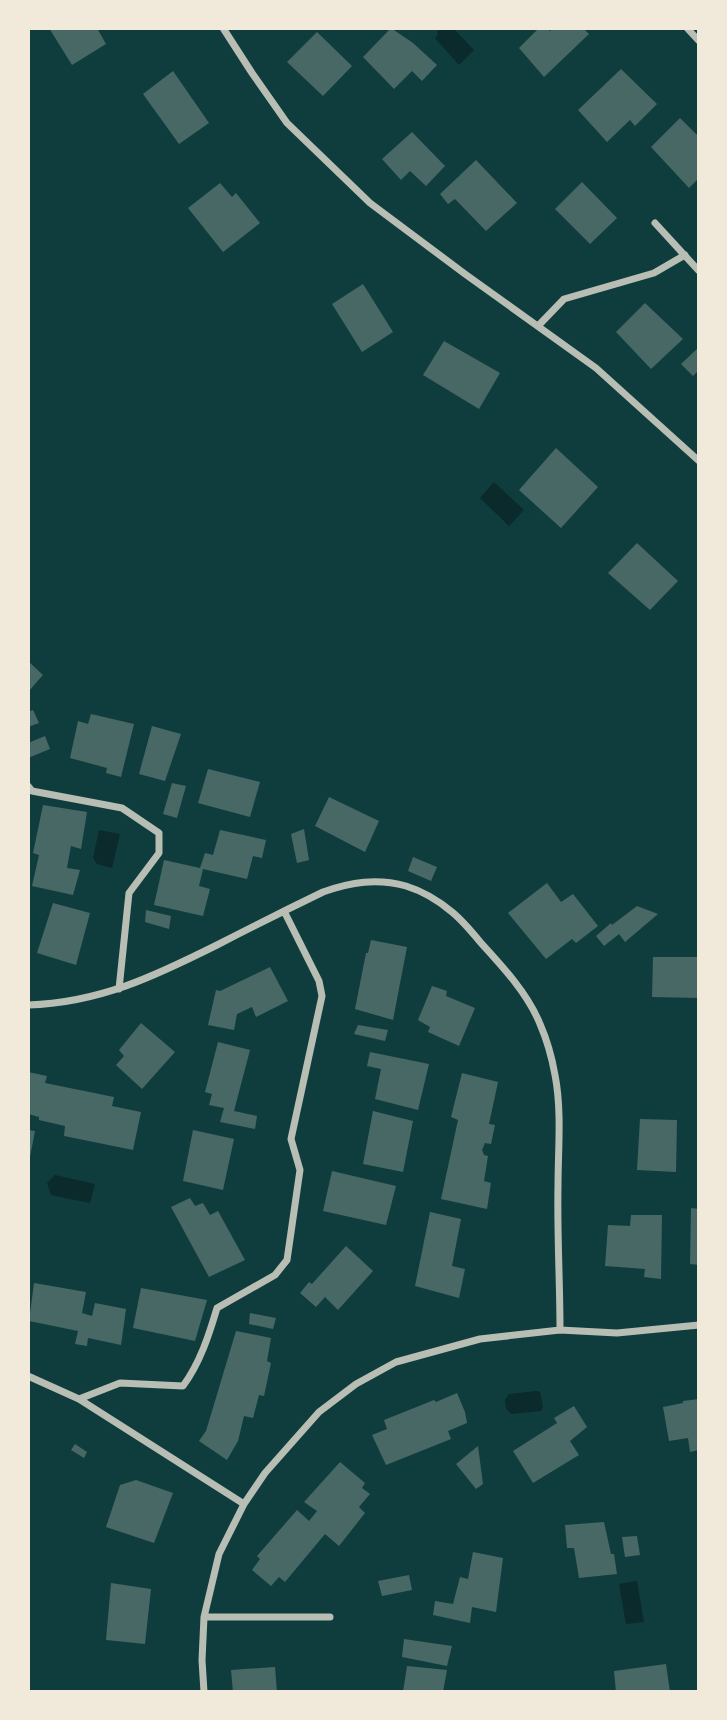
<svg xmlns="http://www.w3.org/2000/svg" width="727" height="1720" font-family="'Sofia Sans Condensed',sans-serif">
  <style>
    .water { fill: #0a2a2b }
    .building { fill: #486865 }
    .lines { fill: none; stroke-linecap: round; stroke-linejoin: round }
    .minor { stroke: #b8beb3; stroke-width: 7 }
  </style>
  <rect width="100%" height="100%" fill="#0f3d3e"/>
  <path class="water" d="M438,28H453L474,50L459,65L435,38L437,36Z
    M494,482L524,510L509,526L480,498Z
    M99,830L120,834L112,868L97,864L93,858Z
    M55,1175L95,1184L90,1203L51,1195L47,1183Z
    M537,1391L540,1392L543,1407L541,1411L512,1414L506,1409L505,1400L509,1394Z
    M637,1581L644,1622L626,1624L619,1584Z"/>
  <path class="building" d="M49,28H97L106,44L72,65Z
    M391,28L413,43L437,65L422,81L412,71L394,89L363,57Z
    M539,28H546L550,31L553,28H583L589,34L544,77L519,48Z
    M317,32L352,66L323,96L287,62Z
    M621,69L657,104L635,126L630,120L607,142L578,110Z
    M173,71L209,123L179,144L143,94Z
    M680,118L699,137V178L689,188L651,147Z
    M412,132L445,166L426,186L410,171L401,180L382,159Z
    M476,160L517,203L486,231L455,199L448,204L440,194Z
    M582,182L617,218L590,244L555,209Z
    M220,183L232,197L236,193L260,223L223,252L188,208Z
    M363,284L393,332L362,352L332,304Z
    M645,303L683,339L651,369L616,332Z
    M444,341L500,373L479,409L423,375Z
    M699,347V370L693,376L681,364Z
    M556,448L598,487L561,528L519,490Z
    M637,543L678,581L650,610L608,573Z
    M28,661L43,675L28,692Z
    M33,710L39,723L28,727V712Z
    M91,714L134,724L121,777L106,773L107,768L70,758L78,721L88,724Z
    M152,726L181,734L165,781L139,774Z
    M45,736L50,749L28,758V743Z
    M208,769L260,782L250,817L198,803Z
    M172,783L186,786L177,818L163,814Z
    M329,797L379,821L365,852L315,826Z
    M43,805L87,812L81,849L71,846L68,862L67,868L80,870L73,895L32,886L39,855L33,853Z
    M304,829L309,860L297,863L291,834Z
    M220,830L266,840L262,858L253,856L247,879L203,869L199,886L210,889L203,916L154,905L164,860L200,868L205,853L213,855Z
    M413,857L437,867L431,881L408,871Z
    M547,883L561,902L573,894L598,926L576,943L572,939L546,959L508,913Z
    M53,903L90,913L76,965L37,953Z
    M637,906L658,914L625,942L619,934L604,946L596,936L611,923L612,925Z
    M146,910L171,916L169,929L145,922Z
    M371,940L407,947L393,1020L355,1009L366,953H368Z
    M653,957H699V998L652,997Z
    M270,967L288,1001L256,1017L252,1007L237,1014L234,1030L208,1025L216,990L220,991Z
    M432,986L447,991L446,996L475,1008L459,1046L428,1032L430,1027L418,1020Z
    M141,1023L175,1052L142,1089L116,1065L124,1056L119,1050Z
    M358,1025L388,1030L385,1041L354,1034Z
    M218,1042L250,1050L234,1111L257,1116L255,1129L220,1122L224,1108L209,1105L212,1094L205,1092Z
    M370,1052L429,1064L418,1110L375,1099L381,1069L367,1066Z
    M28,1072L47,1076L45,1083L114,1097L112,1106L141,1112L133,1150L64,1136L65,1126L39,1120V1117L28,1114Z
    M462,1073L498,1082L489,1124L495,1125L491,1144L485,1143L482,1150L484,1155L488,1156L484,1181L491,1183L487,1209L441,1199L458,1120L451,1117Z
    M373,1111L413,1121L403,1172L363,1164Z
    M640,1119L677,1120L676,1172L637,1170Z
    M28,1130L35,1131L29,1162L28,1161Z
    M193,1130L234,1139L223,1190L183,1181Z
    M332,1171L396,1186L386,1225L323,1211Z
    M190,1198L195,1206L203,1203L210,1215L218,1211L245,1260L209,1277L171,1207Z
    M691,1208L699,1209V1265L690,1264Z
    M430,1212L461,1219L452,1266L465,1269L459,1298L415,1286Z
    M631,1215H662L661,1279L644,1277L645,1269L605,1266L608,1225L630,1226Z
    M346,1246L373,1271L338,1310L325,1297L316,1307L300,1293L309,1282L312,1284Z
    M34,1283L86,1292L82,1313L92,1316L95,1303L126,1309L121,1345L88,1338L87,1346L75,1344L78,1331L29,1321Z
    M141,1288L207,1300L195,1341L133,1328Z
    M250,1313L276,1318L273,1329L249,1324Z
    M236,1331L271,1338L267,1361L271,1363L264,1396L259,1395L253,1418L244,1416L238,1441L227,1460L199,1441L206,1431Z
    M457,1393L465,1412L467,1423L448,1431L451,1439L386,1465L372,1435L387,1429L384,1420L434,1400L436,1402Z
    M699,1399V1450L690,1452L688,1438L669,1441L663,1407L683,1403V1401Z
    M574,1406L587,1427L570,1441L579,1455L533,1483L513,1451L557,1423L554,1418Z
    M75,1444L87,1452L84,1458L71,1450Z
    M478,1446L483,1484L476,1489L456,1464Z
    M340,1462L365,1483L362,1488L370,1494L359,1507L365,1513L339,1546L325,1534L285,1582L279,1577L271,1586L252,1570L260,1559L257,1556L297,1510L309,1521L317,1511L304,1502Z
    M136,1480L173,1493L154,1543L106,1527L120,1485Z
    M604,1522L611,1554H614L617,1574L579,1578L574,1548H567L565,1525Z
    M637,1536L640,1555L625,1557L622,1537Z
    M473,1552L503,1558L496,1612L472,1607L470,1623L433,1615L435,1601L453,1604L460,1577L468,1579Z
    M409,1575L412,1590L382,1596L378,1581Z
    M111,1583L151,1589L145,1644L106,1640Z
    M404,1639L452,1646L447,1666L402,1657Z
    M666,1664L670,1692H616L614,1671Z
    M407,1666L447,1670L443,1692H403Z
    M275,1667L277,1692H233L231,1670Z"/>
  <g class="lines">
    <path class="minor" d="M223,28L252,73L287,123L370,203L465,274L596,368L699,461
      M687,28L699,41
      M655,223L699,271
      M538,326L564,299L654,273L685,255
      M28,786L32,791L122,808L159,833V853L129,893L119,989
      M28,1005C99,1003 155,976 217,945C252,927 288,909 323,892C351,882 377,878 406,886C422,891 439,901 452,912C463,921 472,932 481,943C503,967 528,994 540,1024C547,1040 552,1058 555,1075C562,1111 558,1150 558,1186C557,1234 560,1282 560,1330L480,1339L396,1362L356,1384L319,1412L265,1473L244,1504L219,1554L204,1617L202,1660L204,1692
      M560,1330L617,1333L699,1325
      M28,1376L79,1399L244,1504
      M79,1399L120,1383L183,1386C200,1363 209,1335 217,1308L275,1275L287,1260L300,1170L291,1139L322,996L319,981L284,911
      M204,1617H330"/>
  </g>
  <rect width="727" height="1720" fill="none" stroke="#f1e9da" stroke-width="60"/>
</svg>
